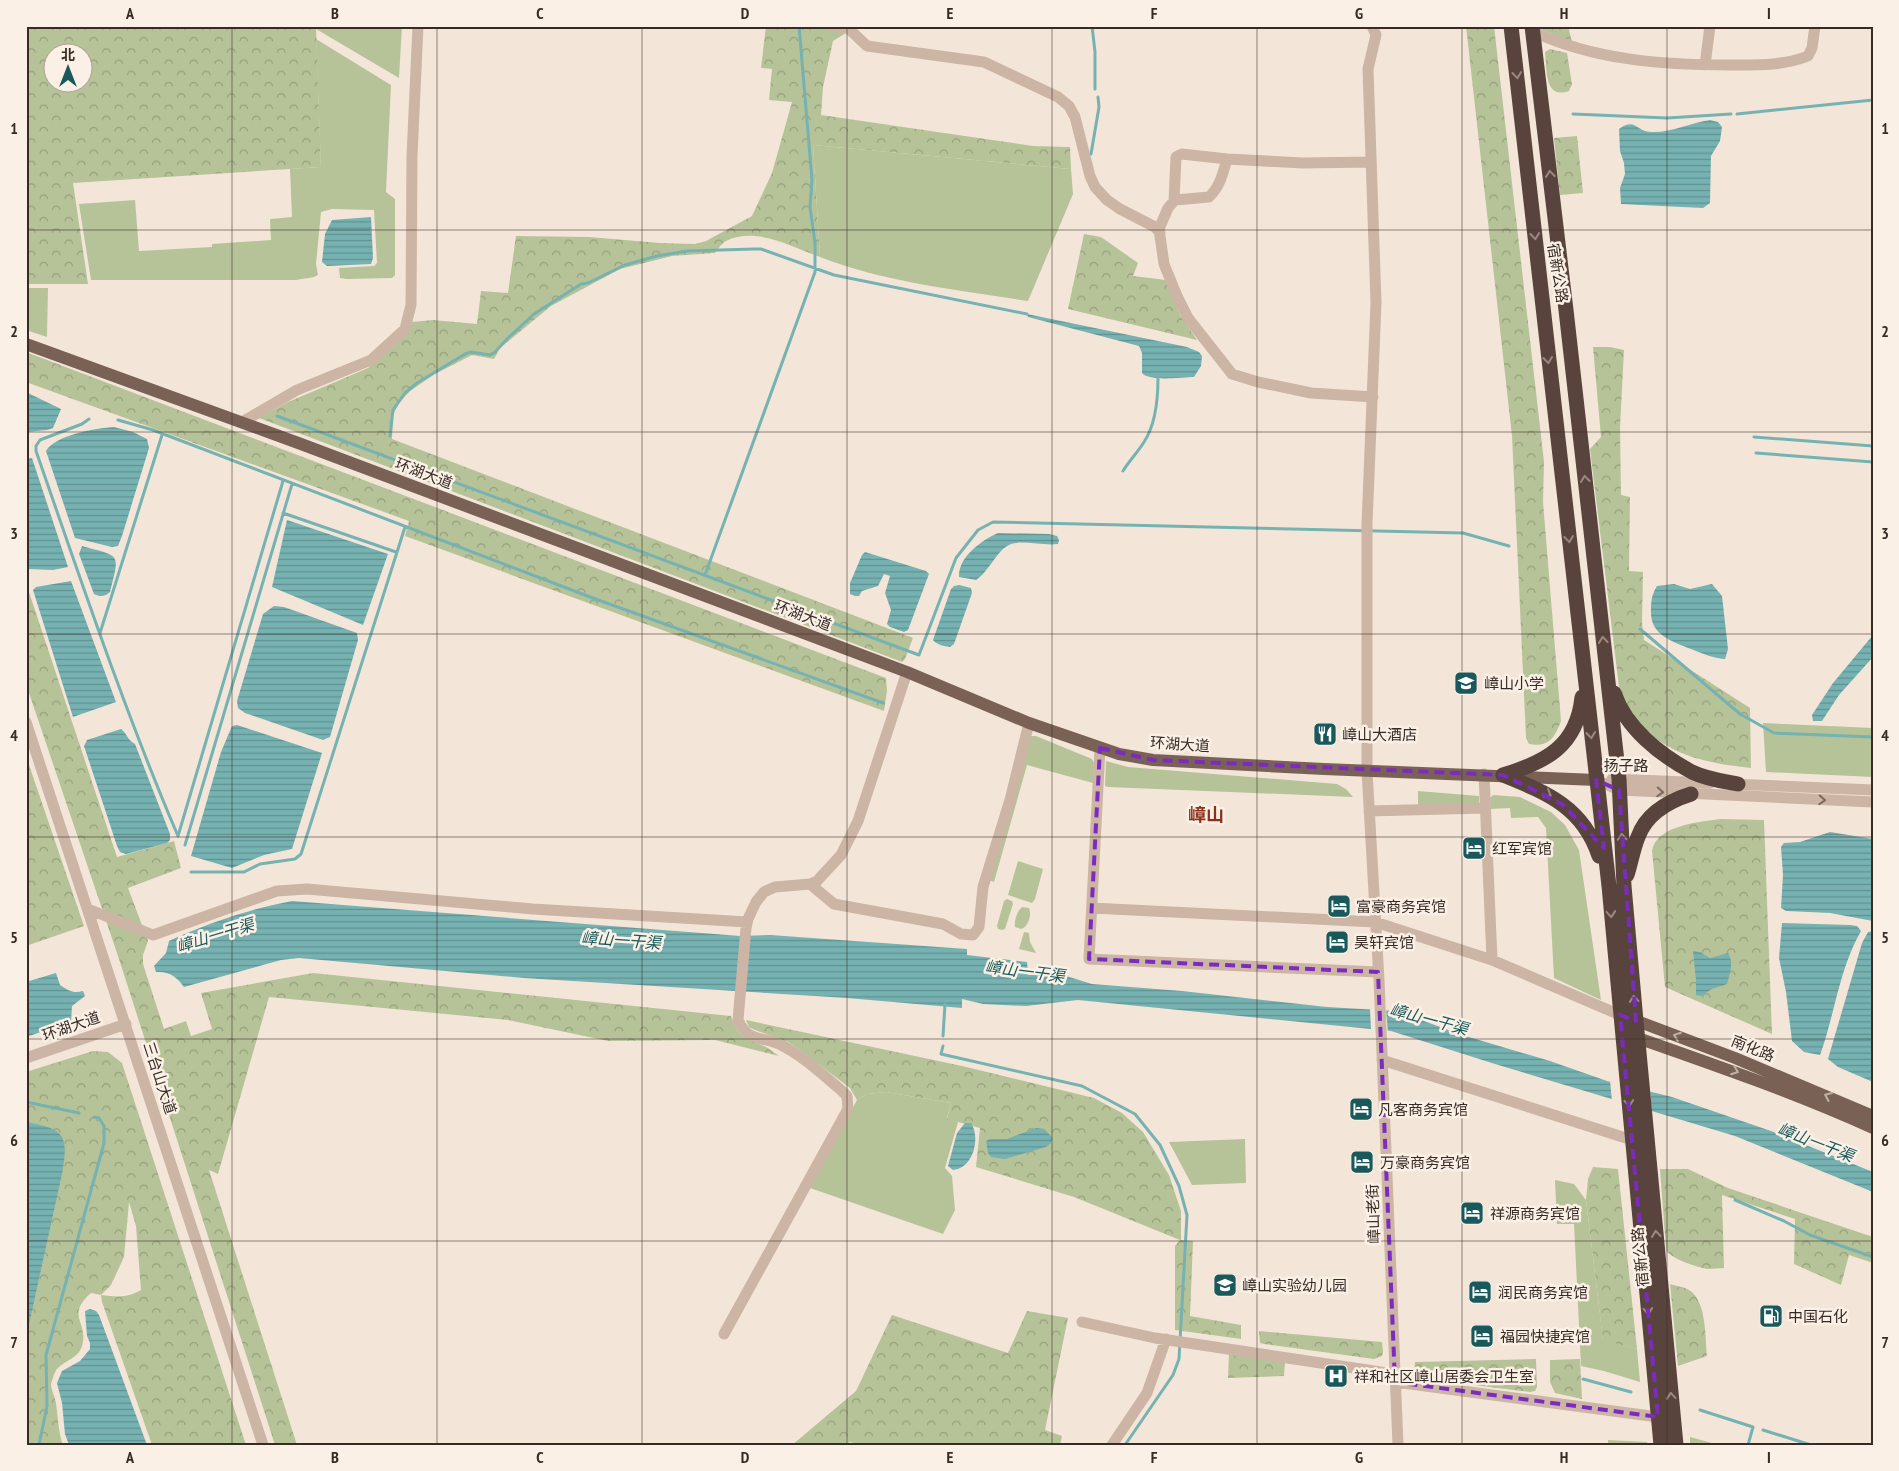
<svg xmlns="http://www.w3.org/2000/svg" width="1899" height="1471" font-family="'PT Sans Narrow','Noto Sans SC',sans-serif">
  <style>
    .green { fill: #b6c398 }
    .forest { fill: url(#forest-crowns); fill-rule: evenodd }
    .water { fill: url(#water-rules) }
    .pier { fill: #f3e6d9 }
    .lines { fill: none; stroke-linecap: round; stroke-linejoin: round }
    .stream { stroke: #76b2b2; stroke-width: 3 }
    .minor { stroke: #ccb5a4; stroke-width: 11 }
    .major { stroke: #7a6156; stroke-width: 12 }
    .highway { stroke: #59443d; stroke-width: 15 }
    .oneway { stroke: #9a8980 }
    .oneway2 { stroke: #7a695f }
    .oneway3 { stroke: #c1b0a5 }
    .marked { fill: none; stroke: #7b2cbf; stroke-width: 4; stroke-dasharray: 10 6; stroke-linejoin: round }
    .grid { fill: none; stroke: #372b26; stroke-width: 1; stroke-opacity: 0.55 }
    .labels { text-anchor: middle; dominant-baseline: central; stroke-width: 5; stroke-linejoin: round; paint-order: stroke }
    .street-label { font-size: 15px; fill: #372b26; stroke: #fbf0e5 }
    .poi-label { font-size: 15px; fill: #372b26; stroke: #fbf0e5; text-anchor: start }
    .water-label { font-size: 16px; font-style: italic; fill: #19595c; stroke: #fbf0e5 }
    .quarter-label { font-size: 18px; font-weight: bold; fill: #8c3119; stroke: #fbf0e5 }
    .neatline { fill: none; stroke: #372b26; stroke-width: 2 }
    .grid-label { font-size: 16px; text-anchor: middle; font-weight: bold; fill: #372b26 }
  </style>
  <defs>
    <pattern id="forest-crowns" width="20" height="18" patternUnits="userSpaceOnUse" patternTransform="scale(1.25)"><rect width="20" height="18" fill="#b6c398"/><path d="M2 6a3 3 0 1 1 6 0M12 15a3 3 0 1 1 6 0" fill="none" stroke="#959f7c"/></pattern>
    <pattern id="water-rules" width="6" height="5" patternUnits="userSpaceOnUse" patternTransform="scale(1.25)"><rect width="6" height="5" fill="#76b2b2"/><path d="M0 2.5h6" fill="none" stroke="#629191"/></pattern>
  </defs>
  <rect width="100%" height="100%" fill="#f3e6d9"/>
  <path class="green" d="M316,26H402L399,78L316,29Z
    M316,39L391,85L386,192L395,199V275L392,278L347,279L340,278L339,268L374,266L377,263L374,210L332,209L321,212L316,264L318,275C312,279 303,278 296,280H91L79,204L135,200L139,251L212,247V244L271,240L270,219L292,217L290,169L321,167Z
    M813,145L1071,169L1073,194L1028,301C959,290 887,283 820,257Z
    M26,288H48L47,337L26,330Z
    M1763,723L1873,728V777L1766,772Z
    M1031,736H1036L1092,759L1094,763L1093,783L1027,765L994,882L989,880Z
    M1106,761L1128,767L1337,784L1346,789L1353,797L1108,787L1105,786Z
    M1418,791L1479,796V804L1418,805Z
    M1493,795L1520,797L1551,812L1565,825L1579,850L1601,1000L1554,978L1546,828L1538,817L1511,818L1510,808L1491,809L1490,798Z
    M1018,861L1043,869L1035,899L1032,903L1008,895Z
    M1007,899L1012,901L1013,904L1005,929L1002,930L998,929L997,926L1004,901Z
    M1022,907L1029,908C1032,915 1028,927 1021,929L1015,927C1014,921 1017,911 1022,907Z
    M1024,932L1029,933L1030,942L1036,953L1019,949Z
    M886,1092L951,1103L947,1118L958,1122L945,1168L952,1176L955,1210L943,1234L810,1188L857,1100L867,1094Z
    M1245,1139L1246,1183L1192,1185L1169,1142Z
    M1555,1180L1574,1184L1586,1200L1603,1339L1637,1349L1640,1382L1604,1371L1581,1366L1574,1224H1557Z"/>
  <path class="forest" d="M26,26H316L321,167L73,183L88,284H26ZM52,52H82V82H52Z
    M766,26H825L846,33L833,41L823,87L821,115L1033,146L1070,147L1071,169L813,145L820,257C792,247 756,226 726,241C722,243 718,249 715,253L672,256L620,269L551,306L500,348L494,359L472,355L435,374L410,391L399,403L393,415L392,439L913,638L905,659L902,662L259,418L288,402L368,368L409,332L412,322L433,320L477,324L481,291L508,293L516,236L589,237L660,243L695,244L706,241L752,216L772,173L792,102L769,100L772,69L761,68Z
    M1466,26H1494L1544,462L1543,502L1561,721C1555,737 1549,748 1529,744L1526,738L1512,436Z
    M1538,26H1568L1572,42L1538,28Z
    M1550,49L1567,53L1572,84L1569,91C1544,100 1547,69 1545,52Z
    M1577,136L1583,193L1560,195L1554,138Z
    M1084,234L1101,237L1138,263L1133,276L1166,280L1180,315L1197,340L1068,309Z
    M1593,347H1610L1624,350L1620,427L1621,495L1630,497L1629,571L1643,572L1642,622L1644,640L1750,708L1751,768C1707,763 1664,756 1635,717C1628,707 1622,699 1619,687L1590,449L1601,437Z
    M26,352L886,678L887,691L884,711L405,536L409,521L26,382Z
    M26,583L117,857L174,841L181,868L128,888L148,941L143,955V964L164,1029L186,1021L191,1036L212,1029L201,993L313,973L731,1016C740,1041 746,1037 766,1047C770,1049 774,1053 779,1056L715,1040L608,1041L508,1020L269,997L218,1174L209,1170L297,1445H275L119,959L26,684Z
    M26,756L84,926L26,946Z
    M1721,819L1764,820L1772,1034L1665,987L1652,851C1656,825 1700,822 1721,819Z
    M746,1020L962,1066L1094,1098L1122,1113L1143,1132L1169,1175L1181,1211V1240L1193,1241L1190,1316L1241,1325V1339L1175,1330V1246L1180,1240L1074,1197L976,1167L980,1128L947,1119L951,1103L886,1092L867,1094L857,1100L850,1088L800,1050L788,1042L755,1030L749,1027Z
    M93,1051L108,1052L122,1063L246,1445H152L102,1302L101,1295L91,1293C65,1316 89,1322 82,1346C78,1359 65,1360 57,1369C55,1371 52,1380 51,1384C51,1389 55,1397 56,1403C58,1417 58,1431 63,1445H26V1072ZM129,1202L136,1226L141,1290C127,1298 117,1297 101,1295L111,1285L124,1257Z
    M1593,1167L1618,1169L1637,1349L1603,1340L1586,1200L1588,1179Z
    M1660,1169H1688L1728,1188L1873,1237V1263L1849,1255L1841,1285L1794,1264L1795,1219L1722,1195L1724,1268C1719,1268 1713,1269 1707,1269C1697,1267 1671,1259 1666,1250Z
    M1670,1284C1676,1286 1684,1287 1689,1290C1707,1301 1705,1338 1707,1356L1678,1366Z
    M1027,1311L1068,1318L1045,1430L1062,1436L1060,1445H865L849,1442L848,1445H792L856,1391L892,1315L1008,1353Z
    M1259,1331L1382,1342L1383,1352L1382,1356L1374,1359L1264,1344L1260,1343Z
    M1229,1353L1285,1362L1284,1376L1228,1378Z
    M1536,1359L1537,1387L1535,1391L1530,1392L1417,1378L1414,1376L1415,1362Z
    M1580,1359L1582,1399L1555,1393L1550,1382V1360Z
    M1690,1437L1719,1445H1690Z
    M1608,1440L1647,1442L1648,1445H1608Z"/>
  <path class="water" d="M1710,120L1718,122L1722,127L1720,141L1711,156L1710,203L1703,208L1621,204L1620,188L1625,174L1624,163L1620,151L1619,129C1636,117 1636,132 1651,132C1670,133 1691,123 1710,120Z
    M371,217L373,258L371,264L327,266L322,262L325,234L332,220Z
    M1027,314L1187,347L1199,352L1202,356L1201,366L1194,377C1182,377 1150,382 1142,373V353L1139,346L1028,317Z
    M26,392L61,409L53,428L47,430L26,432Z
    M114,427L133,432L147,439L149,448L122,536L118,546L112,547L75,538L46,451C55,435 96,428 114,427Z
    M32,458L68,567L53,570L28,569L26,563V459Z
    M287,520L388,554L363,625L272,587Z
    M998,533L1049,534L1057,536L1059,540L1058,544C1043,546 1023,540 1011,544C997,549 989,572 976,580L959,577C958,557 982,540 998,533Z
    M82,546C121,557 120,552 110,592C105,597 100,597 94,594L79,554Z
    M865,552L926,571L929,574L908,630L904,632L890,627L887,624L891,610L885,593L890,576L884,574L878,586L862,591L859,596H855L850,594V583L862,555Z
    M71,581L116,702L73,717L33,590L36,587Z
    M1674,584L1690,589L1712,584L1722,596L1728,649L1725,659C1713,658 1703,654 1691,649C1673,642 1651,635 1651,613C1651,602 1651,596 1657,586Z
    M959,585L971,588L972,593L954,644L950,647C944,646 937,645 933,640L951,589L954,586Z
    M274,606L284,607L357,633L358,640L330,737L323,740L245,713L238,708L237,701L263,614Z
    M1873,635V657L1839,695L1822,721H1813L1812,715L1833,683Z
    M237,725L322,753L292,849L264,855L232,868L191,856L221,752L232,726Z
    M121,729C127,733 127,740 135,744L170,834V840L167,843L126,854L120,852L117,846L84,746L87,740Z
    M1830,832L1873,839V921L1830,913L1786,911L1781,908L1783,875L1781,847L1784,843L1800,842Z
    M292,901L740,936L770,935L967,949V955L1027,962L1028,975L1050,971L1092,984L1182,991L1327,1007L1397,1011L1459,1034L1550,1061L1607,1081L1672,1097L1771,1131L1873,1172V1192L1735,1136L1495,1064L1391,1031L1078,1000L1026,1006L983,1004L962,999V1008L847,998L524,978L299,958L281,960L184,987C177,977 169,971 156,972L154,966L166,953L169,941C208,923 250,909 292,901Z
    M1782,923L1850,925L1857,926L1861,931C1839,969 1835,1014 1820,1055L1804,1052L1792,1041L1786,992L1779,958Z
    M1873,931V1082L1838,1067L1828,1059L1862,943L1868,932Z
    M1693,951L1700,952L1710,958L1728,953C1734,962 1730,974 1727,984L1712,989L1701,996L1696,995V980Z
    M56,973L60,985C68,990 73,994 83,991L85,996L72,1006L71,1022L26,1037V982Z
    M26,1122C65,1129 69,1135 62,1174L26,1338Z
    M965,1123H971C981,1138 973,1169 953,1170L948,1166L957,1133Z
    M1036,1128L1044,1129L1053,1138L1050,1144L1046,1147L1005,1159L991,1157L988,1153L986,1141L990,1139H1007Z
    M90,1309L96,1311L99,1315L147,1445H69L65,1434L62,1403L57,1383L62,1371L80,1361L90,1349V1343L87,1336L85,1311Z"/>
  <path class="pier" d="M1370,1008H1386L1388,1033L1371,1031Z
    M1610,1080L1650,1089L1652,1114L1612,1102Z"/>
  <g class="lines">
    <path class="stream" d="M1092,26L1095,52V89
      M1573,114L1667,118L1731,114
      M1737,114L1873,100
      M1091,154L1099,107L1098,97
      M277,416L919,655L956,558L978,530L993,522L1463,533L1509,546
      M89,419L82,424L40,440L36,446V451C81,580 124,710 178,836L283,481
      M118,420L153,430L590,597L883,703
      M390,436L393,410L405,393L417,383L465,354L471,352L490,355L494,353L508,338L534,314L581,284L588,283L625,265L657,256L687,251L754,249H761L834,275L1027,314
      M1754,437L1873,446
      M1756,453L1873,462
      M1123,471C1129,461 1138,452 1144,442C1156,424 1158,400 1158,378
      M283,513L396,552
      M705,575L815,272V243L810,207L812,180L799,26
      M1640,629L1740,714L1774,733L1873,737
      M100,633L162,435
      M185,845L292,484
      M191,872H244L260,864L295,859L301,854L405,527
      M943,1036L945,1004
      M943,1046L941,1054L1082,1086L1135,1114L1160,1145L1179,1186L1187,1215L1179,1359L1173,1375L1125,1445
      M26,1102L79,1113
      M1735,1200L1784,1221L1810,1235L1873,1257
      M1583,1379L1631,1392
      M1700,1410L1753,1427L1748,1445
      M1763,1430L1811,1445
      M39,1445L47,1406L46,1355L104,1143V1126L99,1118L94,1117"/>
    <path class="minor" d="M831,26L848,28L867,46L984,62L1058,97L1069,106L1075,117L1090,176L1095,187L1107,200L1120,209L1155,227L1160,233
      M1372,26L1376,35L1368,69L1376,303L1367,524V771L1379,980L1398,1445
      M1532,31C1593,60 1663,65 1730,65C1756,65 1783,66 1808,56L1812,48L1815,26
      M1705,65L1710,26
      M1371,162L1303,163L1227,159C1223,173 1220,187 1209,197L1175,200L1168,208L1159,229L1164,264L1177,296L1188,318L1232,374L1258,382L1311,393L1373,397
      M1174,201L1176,157L1182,154L1227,159
      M242,422L297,390L371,360L405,329L411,305L412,156L418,26
      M26,722L263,1445
      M1100,748L1089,959L1378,972
      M1484,774L1492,960
      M1612,779L1711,783
      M1596,780L1619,790L1873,802
      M1730,784L1873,790
      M1369,811L1485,808
      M810,884L834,904L943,924L961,934L973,935L979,927L983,887L1010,800L1029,723
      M1092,908L1375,922L1492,960L1620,1015
      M88,909L153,935L277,891L307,889L533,909L747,922
      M26,1058L126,1024
      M1382,1060L1632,1140
      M1082,1322L1155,1338L1394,1374
      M724,1334L848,1109L847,1096L841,1090C822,1074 802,1055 779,1044C760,1036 748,1042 738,1020L746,928L748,919L756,902L764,892L775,887L810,884L817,881L841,855L858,821L907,672
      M1395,1382L1658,1417
      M1112,1445L1147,1393L1166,1339"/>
    <path class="major" d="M26,344L301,444L907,672L1029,723L1119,754L1153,760L1324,769L1596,780
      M1629,1018L1735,1058L1873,1116
      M1629,1035C1712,1064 1793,1092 1873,1128"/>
    <path class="highway" d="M1511,26L1609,886L1661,1445
      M1532,26L1566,310L1619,779L1624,886L1636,1021L1676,1445
      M1614,693C1626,728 1660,755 1692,772C1706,779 1722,781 1738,784
      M1503,775C1547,793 1583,807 1599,856
      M1503,775C1546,762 1577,746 1582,697
      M1627,875C1631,863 1633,849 1638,837C1646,814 1669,801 1691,794"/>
  </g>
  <defs><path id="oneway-chevron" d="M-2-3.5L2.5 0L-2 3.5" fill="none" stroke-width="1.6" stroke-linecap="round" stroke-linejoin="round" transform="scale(1.25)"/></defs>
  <g class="oneway">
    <use href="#oneway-chevron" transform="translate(1517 75) rotate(84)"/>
    <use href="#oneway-chevron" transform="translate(1550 174) rotate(-97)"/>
    <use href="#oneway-chevron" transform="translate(1535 236) rotate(84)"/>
    <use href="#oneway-chevron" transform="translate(1548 360) rotate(83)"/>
    <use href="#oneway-chevron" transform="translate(1585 479) rotate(-96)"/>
    <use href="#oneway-chevron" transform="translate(1569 539) rotate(83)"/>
    <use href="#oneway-chevron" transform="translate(1603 640) rotate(-96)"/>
    <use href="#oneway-chevron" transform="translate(1591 735) rotate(84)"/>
    <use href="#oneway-chevron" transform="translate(1548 794) rotate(30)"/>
    <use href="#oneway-chevron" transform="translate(1622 837) rotate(-93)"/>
    <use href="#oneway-chevron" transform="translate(1611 914) rotate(85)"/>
    <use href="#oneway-chevron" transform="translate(1634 999) rotate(-95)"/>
    <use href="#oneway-chevron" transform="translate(1629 1103) rotate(85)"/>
    <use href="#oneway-chevron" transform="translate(1656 1234) rotate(-96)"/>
    <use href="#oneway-chevron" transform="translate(1648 1311) rotate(85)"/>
    <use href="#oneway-chevron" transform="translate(1671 1396) rotate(-95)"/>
  </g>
  <g class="oneway2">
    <use href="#oneway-chevron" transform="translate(1660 792) rotate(3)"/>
    <use href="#oneway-chevron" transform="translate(1822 800) rotate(3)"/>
  </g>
  <g class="oneway3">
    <use href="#oneway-chevron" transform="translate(1677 1036) rotate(-159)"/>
    <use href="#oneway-chevron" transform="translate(1735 1071) rotate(20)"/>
    <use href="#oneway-chevron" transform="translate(1828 1096) rotate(-156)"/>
  </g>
  <path class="marked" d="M1100,748L1153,760L1503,775L1562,804L1604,848L1596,780L1619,790L1636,1021L1620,1015L1658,1417L1395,1382L1378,972L1089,959Z"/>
  <path class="grid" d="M232,26V1445M437,26V1445M642,26V1445M847,26V1445M1052,26V1445M1257,26V1445M1462,26V1445M1667,26V1445M26,230H1873M26,432H1873M26,634H1873M26,837H1873M26,1039H1873M26,1241H1873"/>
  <defs>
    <g id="school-square" transform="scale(1.25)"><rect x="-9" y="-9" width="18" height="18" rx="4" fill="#19595c" stroke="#fbf0e5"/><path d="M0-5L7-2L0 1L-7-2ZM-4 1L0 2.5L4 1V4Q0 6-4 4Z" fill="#fff"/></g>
    <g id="restaurant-square" transform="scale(1.25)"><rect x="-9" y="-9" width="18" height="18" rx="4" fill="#19595c" stroke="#fbf0e5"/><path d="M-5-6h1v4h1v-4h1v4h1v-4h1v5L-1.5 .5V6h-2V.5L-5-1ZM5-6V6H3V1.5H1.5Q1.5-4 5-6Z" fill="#fff"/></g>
    <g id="hotel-square" transform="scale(1.25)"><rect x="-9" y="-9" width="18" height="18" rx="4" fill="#19595c" stroke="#fbf0e5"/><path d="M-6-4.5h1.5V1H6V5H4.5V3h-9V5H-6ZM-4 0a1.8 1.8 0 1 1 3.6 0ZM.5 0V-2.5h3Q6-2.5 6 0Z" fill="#fff"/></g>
    <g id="fuel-square" transform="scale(1.25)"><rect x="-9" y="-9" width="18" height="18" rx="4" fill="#19595c" stroke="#fbf0e5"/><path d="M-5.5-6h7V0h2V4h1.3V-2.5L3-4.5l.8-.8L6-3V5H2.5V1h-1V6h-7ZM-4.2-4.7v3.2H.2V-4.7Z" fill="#fff"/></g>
    <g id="hospital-square" transform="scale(1.25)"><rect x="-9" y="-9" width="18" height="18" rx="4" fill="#19595c" stroke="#fbf0e5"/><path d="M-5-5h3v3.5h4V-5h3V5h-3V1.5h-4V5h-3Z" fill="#fff"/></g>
  </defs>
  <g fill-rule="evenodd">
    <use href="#school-square" x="1466" y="683"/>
    <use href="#restaurant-square" x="1325" y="734"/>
    <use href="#hotel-square" x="1474" y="848"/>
    <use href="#hotel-square" x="1339" y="906"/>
    <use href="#hotel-square" x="1337" y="942"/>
    <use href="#hotel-square" x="1361" y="1109"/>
    <use href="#hotel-square" x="1362" y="1162"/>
    <use href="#hotel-square" x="1472" y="1213"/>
    <use href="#school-square" x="1225" y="1285"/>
    <use href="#hotel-square" x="1480" y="1292"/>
    <use href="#fuel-square" x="1771" y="1316"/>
    <use href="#hotel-square" x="1482" y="1336"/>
    <use href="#hospital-square" x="1336" y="1376"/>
  </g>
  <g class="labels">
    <g class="street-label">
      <text transform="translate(1558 273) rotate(81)">宿新公路</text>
      <text transform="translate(424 473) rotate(21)">环湖大道</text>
      <text transform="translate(803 615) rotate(21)">环湖大道</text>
      <text transform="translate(1180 744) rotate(4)">环湖大道</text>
      <text x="1626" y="765">扬子路</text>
      <text transform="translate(71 1026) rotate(-19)">环湖大道</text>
      <text transform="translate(1753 1048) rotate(22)">南化路</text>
      <text transform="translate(160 1078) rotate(72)">三台山大道</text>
      <text transform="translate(1373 1214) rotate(-92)">嶂山老街</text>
      <text transform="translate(1640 1257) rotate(-96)">宿新公路</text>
    </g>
    <g class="poi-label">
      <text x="1484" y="683">嶂山小学</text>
      <text x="1342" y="734">嶂山大酒店</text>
      <text x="1492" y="848">红军宾馆</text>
      <text x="1356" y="906">富豪商务宾馆</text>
      <text x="1354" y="942">昊轩宾馆</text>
      <text x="1378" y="1109">凡客商务宾馆</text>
      <text x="1380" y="1162">万豪商务宾馆</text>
      <text x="1490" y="1213">祥源商务宾馆</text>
      <text x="1242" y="1285">嶂山实验幼儿园</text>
      <text x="1498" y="1292">润民商务宾馆</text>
      <text x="1788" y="1316">中国石化</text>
      <text x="1500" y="1336">福园快捷宾馆</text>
      <text x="1354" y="1376">祥和社区嶂山居委会卫生室</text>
    </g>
    <g class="water-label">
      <text transform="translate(215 935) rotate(-17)">嶂山一干渠</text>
      <text transform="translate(621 940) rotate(4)">嶂山一干渠</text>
      <text transform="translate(1025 971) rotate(7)">嶂山一干渠</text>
      <text transform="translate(1429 1019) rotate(15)">嶂山一干渠</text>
      <text transform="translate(1816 1142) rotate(21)">嶂山一干渠</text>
    </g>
    <g class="quarter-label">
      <text x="1206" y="814">嶂山</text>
    </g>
  </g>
  <rect width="1899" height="1471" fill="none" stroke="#fbf0e5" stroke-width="55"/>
  <g transform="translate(68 68)"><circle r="24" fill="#fbf0e5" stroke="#ada199"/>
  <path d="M0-4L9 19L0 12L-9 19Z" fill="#19595c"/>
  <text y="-8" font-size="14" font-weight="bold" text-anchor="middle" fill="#372b26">北</text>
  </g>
  <rect x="28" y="28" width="1844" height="1416" class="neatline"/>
  <g class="grid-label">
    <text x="130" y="19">A</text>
    <text x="335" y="19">B</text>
    <text x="540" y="19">C</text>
    <text x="745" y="19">D</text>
    <text x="950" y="19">E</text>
    <text x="1154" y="19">F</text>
    <text x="1359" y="19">G</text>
    <text x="1564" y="19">H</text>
    <text x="1769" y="19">I</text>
    <text x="14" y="134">1</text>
    <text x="1885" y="134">1</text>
    <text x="14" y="337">2</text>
    <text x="1885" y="337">2</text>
    <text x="14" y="539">3</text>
    <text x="1885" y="539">3</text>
    <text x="14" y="741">4</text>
    <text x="1885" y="741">4</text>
    <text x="14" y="943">5</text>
    <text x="1885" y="943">5</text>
    <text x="14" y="1146">6</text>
    <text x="1885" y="1146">6</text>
    <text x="14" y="1348">7</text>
    <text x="1885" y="1348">7</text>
    <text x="130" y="1463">A</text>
    <text x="335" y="1463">B</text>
    <text x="540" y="1463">C</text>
    <text x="745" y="1463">D</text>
    <text x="950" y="1463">E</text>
    <text x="1154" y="1463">F</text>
    <text x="1359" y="1463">G</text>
    <text x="1564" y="1463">H</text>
    <text x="1769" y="1463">I</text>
  </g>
</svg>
